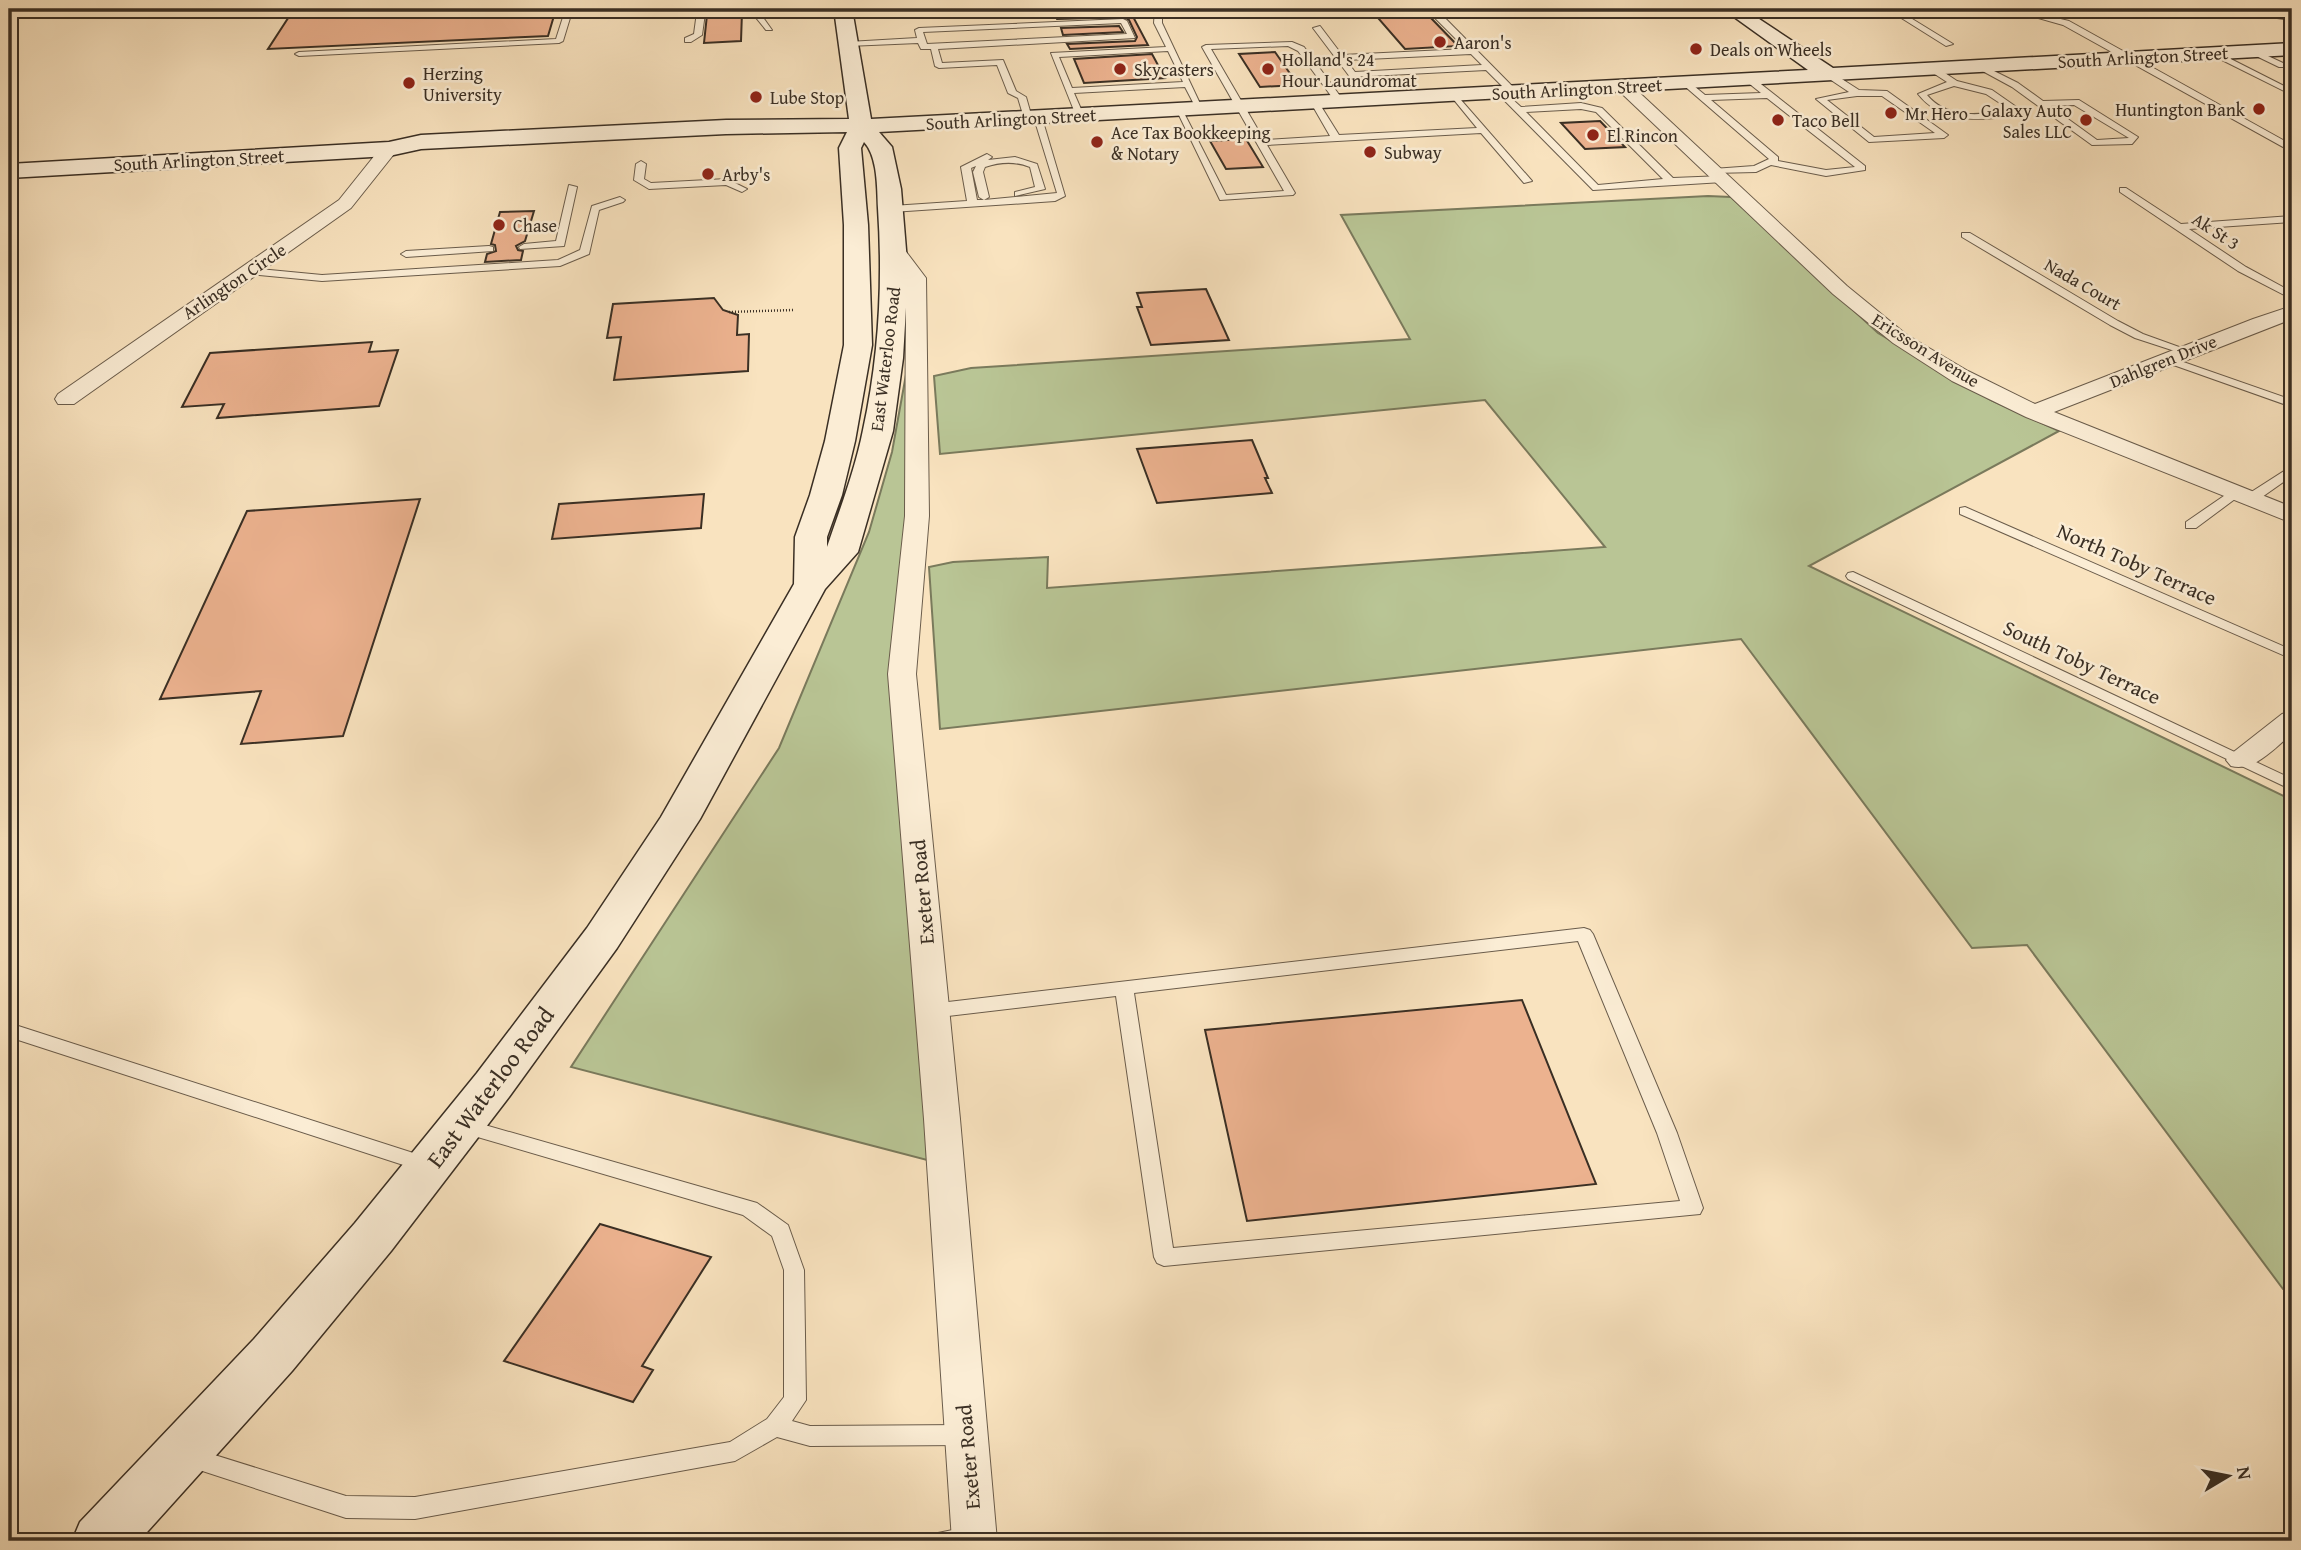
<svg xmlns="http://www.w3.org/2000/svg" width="2301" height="1550" font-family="'Gentium Book Plus',serif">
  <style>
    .green { fill: #b9c595; stroke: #7a7a5c; stroke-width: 2 }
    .building { fill: #ecb28f; stroke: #3a2f24; stroke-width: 2 }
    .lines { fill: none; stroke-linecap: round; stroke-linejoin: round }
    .lane-casing { stroke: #6a5c4b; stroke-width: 2 }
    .street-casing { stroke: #6a5c4b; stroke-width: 2 }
    .secondary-casing { stroke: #3a2f24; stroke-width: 3 }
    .path { stroke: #3a2f24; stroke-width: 2.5; stroke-dasharray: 1 2; stroke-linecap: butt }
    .lane { fill: #fbedd5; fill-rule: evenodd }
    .street { fill: #fbedd5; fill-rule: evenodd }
    .secondary { fill: #fbedd5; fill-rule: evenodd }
    .poi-dot { fill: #8f2418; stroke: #fbedd5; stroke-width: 2.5 }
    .labels { text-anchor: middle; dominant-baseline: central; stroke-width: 5; stroke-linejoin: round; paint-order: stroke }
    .far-poi-label { font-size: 18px; fill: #3a2f24; stroke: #fbedd5; text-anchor: start }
    .far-street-label { font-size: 18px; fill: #3a2f24; stroke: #fbedd5 }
    .street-label { font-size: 21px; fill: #3a2f24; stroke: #fbedd5 }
    .near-street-label { font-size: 24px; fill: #3a2f24; stroke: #fbedd5 }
  </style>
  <rect width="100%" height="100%" fill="#f9e3bf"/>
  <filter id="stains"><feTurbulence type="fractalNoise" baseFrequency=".00286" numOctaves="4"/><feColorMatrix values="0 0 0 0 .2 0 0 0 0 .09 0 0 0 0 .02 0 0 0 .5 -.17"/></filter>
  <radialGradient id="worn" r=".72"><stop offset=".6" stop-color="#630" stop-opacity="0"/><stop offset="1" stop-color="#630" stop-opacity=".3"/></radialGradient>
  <path class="green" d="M1708,196L1731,197L1878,333L1991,400L2059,431L1809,566L2292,800V1288L2283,1289L2027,945L1972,948L1741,639L940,729L929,567L953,562L1048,557L1047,588L1605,547L1485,400L940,454L934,376L971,368L1410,339L1341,215Z
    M907,369L927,1160L571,1067L779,748L869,532L892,452Z"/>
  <path class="building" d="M294,9H556L548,36L268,49Z
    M1052,9H1129L1148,45L1070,49L1067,44L1135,41L1137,37L1129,20L1124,17L1057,19Z
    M742,12L741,41L704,43L707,15Z
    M1429,16L1458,46L1405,49L1378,18Z
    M1119,26L1123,32L1063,35L1061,28Z
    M1275,52L1298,85L1260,87L1239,54Z
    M1152,54L1165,78L1084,83L1074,59Z
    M1600,121L1625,147L1585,149L1561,123Z
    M1246,139L1263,167L1226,169L1210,141Z
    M534,211L525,241L516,246L518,250L523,251L521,260L485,262L487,254L496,251L495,245L491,244L500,212Z
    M1206,289L1229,340L1151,345L1137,307H1142L1137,293Z
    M714,298L723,310L738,315L737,335L749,334L748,371L614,380L621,337L607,338L613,304Z
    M372,342L369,352L398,350L379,406L217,418L224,404L182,407L210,353Z
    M1252,440L1268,478H1265L1272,493L1157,503L1137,449Z
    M704,494L701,528L552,539L559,504Z
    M420,499L343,736L241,744L261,691L160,699L247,511Z
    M1522,1000L1596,1184L1247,1221L1205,1030Z
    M600,1224L711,1257L642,1366L653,1370L633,1402L504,1361Z"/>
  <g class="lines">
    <g class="lane-casing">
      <path id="lane" d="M629,9H637L631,15L570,18L563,41L559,43L299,56L295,54L299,52L556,39L564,14Z
        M704,9H715L705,13L702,35L691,42H685V38L694,34L697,12Z
        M749,9H757L772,30H766Z
        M1155,9H1203L1162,13V23L1204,112H1198L1185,87L1074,93L1084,116L1077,118L1051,53L1166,47L1154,23ZM1168,51L1183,82L1072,88L1059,57Z
        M1887,9H1896L1953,44L1946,46Z
        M2006,9H2018L2069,21L2292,145V152L2063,25Z
        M2211,9H2233L2292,16V20Z
        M1435,14H1441L1516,90V94H1510L1486,70L1350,77L1313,28L1320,26L1342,55L1466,49L1435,18ZM1471,54L1482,65L1355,72L1346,60Z
        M1123,19L1127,21L1135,38L938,49L942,63L1003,60L1016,91L1026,97L1032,118L1028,121L1024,118L1018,98L1008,93L997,65L939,68L935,66L931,49H921L918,43L848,46L844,44L848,42L917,38L915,30L919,28ZM1121,23L1127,34L927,44L923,32Z
        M1292,42L1304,47L1343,100V104H1337L1298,51L1288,46L1211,49L1264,140L1330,136L1311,103L1315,100L1319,103L1339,135L1477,128L1450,95L1454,92L1532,181L1524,183L1481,133L1267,145L1295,193L1293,195L1220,200L1176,109L1183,111L1226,195L1284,191L1202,47L1206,45Z
        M2253,49L2283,63H2292V67H2279L2250,53Z
        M2215,51L2292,90V95L2212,55Z
        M1980,64L2018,83L2043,101L2079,100L2138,137L2132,144L2092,145L2012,87L1977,68L1976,66ZM2074,105L2129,138L2097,140L2050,106Z
        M1930,67H1936L1957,81L1992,90L2025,113L2021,116C1984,119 1944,127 1918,94L1947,82L1930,71ZM1954,86L1986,94L2012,111C1982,114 1949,121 1927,95Z
        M1825,72H1831L1859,90L1887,91L1948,135L1944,138L1869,142L1816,99L1849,92L1825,76ZM1857,96H1882L1935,133L1874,137L1827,100Z
        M1746,77H1752L1865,166V170L1826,176L1771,165L1756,172L1713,173V169L1754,166L1769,159L1681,83L1688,81L1705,95L1761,93L1746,81ZM1767,98L1855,167L1826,170L1778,161V157L1711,100Z
        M1502,90L1521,107L1581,103L1602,108L1673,178L1723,176L1728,179L1723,182L1593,190L1499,95L1498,93ZM1581,109L1596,112L1663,179L1598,185L1526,112Z
        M1038,115L1042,118L1065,196L1055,201L892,212L887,209L892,206L967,201L961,167L987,154L992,157L988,160L1015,157L1037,164L1045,189L1015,196V192L1035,187L1030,167C1015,161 1000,162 985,167L983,172L989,197L984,200L1057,193L1034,118ZM976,166L973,172L979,197L984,200H977L971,168Z
        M641,161L646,164L644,179L651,183L727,179L747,189L742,192L726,185L649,189L634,180L636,164Z
        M569,185L577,187L564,246L520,249L519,247L524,244L556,241Z
        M2120,188H2126L2181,224L2292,216V222L2189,229L2246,267L2292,292V299L2238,271L2120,192Z
        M620,197L625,200L623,202L599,210L589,254L560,266L322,281L248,274L243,271L248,268L322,275L558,260L580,250L592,206Z
        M1962,233H1970L2118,321L2143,334L2193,352L2187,355L2135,338L2110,325L1962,237Z
        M489,246L493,247V251L406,257L401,254L406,251Z
        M2169,357L2292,400V407L2165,362V358Z
        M2292,466V476L2255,502H2245V496Z
        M2234,489L2239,490V496L2196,528H2186V522Z
        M1965,507L2292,650V659L1960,514V508Z
        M1853,572L2292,779V790L1848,579L1846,576L1848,573Z
        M1584,928L1590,930L1593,934L1677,1133L1703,1208L1700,1214L1164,1266L1157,1263L1154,1257L1116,996L931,1018L925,1016L922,1011L925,1006L931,1004ZM1578,941L1657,1133L1680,1201L1173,1248L1134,993Z
        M9,1023L435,1160L438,1165L435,1170L428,1173L9,1037Z
        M464,1119L757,1203L788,1225L804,1270L806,1400L792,1421L810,1426L966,1425L974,1428L977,1435L974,1442L966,1445L810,1446L777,1437L735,1461L415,1519L346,1518L181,1464L178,1457L181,1450L189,1447L346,1496L415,1497L730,1442L767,1419L784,1397V1270L772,1236L743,1215L457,1131L454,1126L457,1121Z
        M972,1526L980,1529L984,1537L982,1541H934L938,1533Z"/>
    </g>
    <g class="street-casing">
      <path id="street" d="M1623,81L1629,83L1847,286L1907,335L1968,371L2035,404L2253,319L2292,306V319L2054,412L2292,507V523L2026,417L1952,381L1893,343L1833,294L1617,89L1615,86L1617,83Z
        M389,144L398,149L351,208L74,404H58L55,399L58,394L339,200L383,145Z
        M894,243L901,245L926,278L929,516L916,674L960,1119L997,1541H952L924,1119L888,674L905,516L906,278L884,249Z
        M2292,711V734C2274,748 2255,772 2231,766L2226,760L2231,754L2282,714Z"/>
    </g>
    <g class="secondary-casing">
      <path id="secondary" d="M834,9H852L871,119L1808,70L1723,9H1744L1833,68L2292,43V55L879,132L892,147L901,189L908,274L903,358L893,431L858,552L825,589L700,819L617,948L509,1097L391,1251L292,1371L139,1541H72L80,1522L254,1339L355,1223L477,1073L587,928L661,817L794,584L795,537L810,495L825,441L844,345V225L839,148L847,132L726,134L421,149L389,156L9,178V164L389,142L421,135L726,120L849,119ZM864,142C878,157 877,188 878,208C883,283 879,357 863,430C855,470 840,509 827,547V537L842,495L855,441L872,345L868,225L861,148Z"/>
    </g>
    <path class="path" d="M729,312L793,310"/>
    <use href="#lane" class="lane"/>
    <use href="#street" class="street"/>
    <use href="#secondary" class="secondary"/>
  </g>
  <g class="poi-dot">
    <circle cx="1440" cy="42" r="7"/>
    <circle cx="1696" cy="49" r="7"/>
    <circle cx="1120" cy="69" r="7"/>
    <circle cx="1268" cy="69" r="7"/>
    <circle cx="409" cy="83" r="7"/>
    <circle cx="756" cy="97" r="7"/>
    <circle cx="2259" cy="109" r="7"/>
    <circle cx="1891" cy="113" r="7"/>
    <circle cx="1778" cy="120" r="7"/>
    <circle cx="2086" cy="120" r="7"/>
    <circle cx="1593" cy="135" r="7"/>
    <circle cx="1097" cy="142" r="7"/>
    <circle cx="1370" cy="152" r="7"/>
    <circle cx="708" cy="174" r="7"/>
    <circle cx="499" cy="225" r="7"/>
  </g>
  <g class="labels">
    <g class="far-poi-label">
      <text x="1454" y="42">Aaron's</text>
      <text x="1710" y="49">Deals on Wheels</text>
      <text x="1282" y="59">Holland's 24<tspan x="1282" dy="21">Hour Laundromat</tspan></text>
      <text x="1134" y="69">Skycasters</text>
      <text x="423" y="73">Herzing<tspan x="423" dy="21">University</tspan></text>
      <text x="770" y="97">Lube Stop</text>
      <text x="2245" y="109" text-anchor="end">Huntington Bank</text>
      <text x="2072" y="110" text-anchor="end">Galaxy Auto<tspan x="2072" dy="21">Sales LLC</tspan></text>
      <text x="1905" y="113">Mr Hero</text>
      <text x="1792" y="120">Taco Bell</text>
      <text x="1111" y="132">Ace Tax Bookkeeping<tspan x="1111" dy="21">&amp; Notary</tspan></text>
      <text x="1607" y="135">El Rincon</text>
      <text x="1384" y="152">Subway</text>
      <text x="722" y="174">Arby's</text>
      <text x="513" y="225">Chase</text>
    </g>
    <g class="far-street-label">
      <text transform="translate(2143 57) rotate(-3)">South Arlington Street</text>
      <text transform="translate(1577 89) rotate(-3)">South Arlington Street</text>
      <text transform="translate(1011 119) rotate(-3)">South Arlington Street</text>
      <text transform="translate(199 160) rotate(-3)">South Arlington Street</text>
      <text transform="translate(2216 231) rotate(33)">Ak St 3</text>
      <text transform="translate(234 281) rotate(-34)">Arlington Circle</text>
      <text transform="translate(2083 284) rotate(30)">Nada Court</text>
      <text transform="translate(1926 350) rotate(32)">Ericsson Avenue</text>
      <text transform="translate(885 359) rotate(-83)">East Waterloo Road</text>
      <text transform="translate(2163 361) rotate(-22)">Dahlgren Drive</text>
    </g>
    <g class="street-label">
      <text transform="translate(2137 564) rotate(24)">North Toby Terrace</text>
      <text transform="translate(2082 662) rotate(25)">South Toby Terrace</text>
      <text transform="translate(922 892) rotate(-95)">Exeter Road</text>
      <text transform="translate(968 1457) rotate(-95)">Exeter Road</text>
    </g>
    <g class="near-street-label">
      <text transform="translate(490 1087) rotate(-53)">East Waterloo Road</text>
    </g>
  </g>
  <rect width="2301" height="1550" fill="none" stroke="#f9e3bf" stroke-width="35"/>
  <rect x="10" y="10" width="2280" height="1529" fill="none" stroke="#3a2f24" stroke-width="3.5"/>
  <rect x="18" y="18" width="2266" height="1515" fill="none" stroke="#3a2f24" stroke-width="2"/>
  <g transform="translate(2228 1476) rotate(80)" stroke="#fbedd5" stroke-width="5" paint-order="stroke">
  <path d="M0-5L12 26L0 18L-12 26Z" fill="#3a2f24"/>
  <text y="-10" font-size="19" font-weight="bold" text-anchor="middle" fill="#3a2f24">N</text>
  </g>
  <rect width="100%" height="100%" filter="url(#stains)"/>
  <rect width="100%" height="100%" fill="url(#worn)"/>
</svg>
